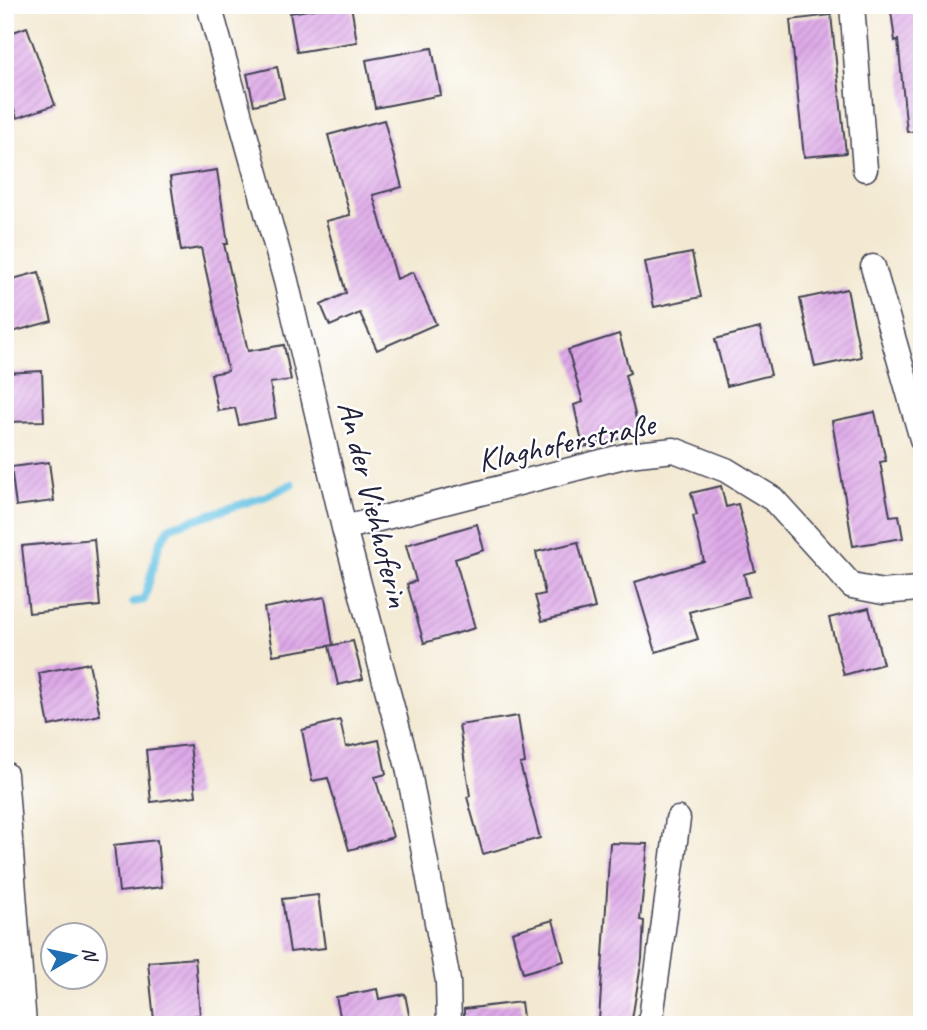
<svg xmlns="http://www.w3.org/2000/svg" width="927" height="1030" font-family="Caveat,sans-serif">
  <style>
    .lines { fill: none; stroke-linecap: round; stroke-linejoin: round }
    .stream { stroke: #67c3e5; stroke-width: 8 }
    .building { fill: url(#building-hatch) }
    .minor-casing { stroke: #414052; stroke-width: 27 }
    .minor { stroke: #fff; stroke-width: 24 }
    .labels { text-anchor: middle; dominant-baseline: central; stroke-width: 5; stroke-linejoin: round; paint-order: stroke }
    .street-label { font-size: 33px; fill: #22223b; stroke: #fff }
  </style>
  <defs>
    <pattern id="building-hatch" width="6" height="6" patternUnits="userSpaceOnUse" patternTransform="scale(1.75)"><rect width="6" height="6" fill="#dda8e7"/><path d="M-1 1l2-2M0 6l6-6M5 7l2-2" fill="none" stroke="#bd90c7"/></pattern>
  </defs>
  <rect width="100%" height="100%" fill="#fff"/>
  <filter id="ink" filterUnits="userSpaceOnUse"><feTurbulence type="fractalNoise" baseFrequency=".0143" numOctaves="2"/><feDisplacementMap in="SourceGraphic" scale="14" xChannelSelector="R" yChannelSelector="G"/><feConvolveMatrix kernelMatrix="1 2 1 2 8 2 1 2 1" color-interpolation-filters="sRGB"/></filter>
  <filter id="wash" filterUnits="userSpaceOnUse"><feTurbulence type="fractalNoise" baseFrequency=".00686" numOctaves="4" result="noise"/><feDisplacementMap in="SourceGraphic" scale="28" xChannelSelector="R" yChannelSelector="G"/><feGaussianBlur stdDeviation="1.57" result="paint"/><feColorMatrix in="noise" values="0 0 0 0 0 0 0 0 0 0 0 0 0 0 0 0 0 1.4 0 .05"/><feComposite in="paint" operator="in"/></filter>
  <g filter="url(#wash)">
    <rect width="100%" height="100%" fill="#f3e9d2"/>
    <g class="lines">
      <path class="stream" d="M133,602L144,600L160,542L170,527L267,496L292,484"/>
    </g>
    <g id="blocks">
      <path class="building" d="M337,5H351L357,42L297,52L290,13Z
        M922,8V131L907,132L898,40L895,41L891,11Z
        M831,15L846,153L804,157L790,20Z
        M27,27L55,105L17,118L5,84V35Z
        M432,48L441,95L375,108L366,60Z
        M277,67L284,98L254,105L247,74Z
        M384,120L402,187L373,195L397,279L413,272L436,324L377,350L360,313L330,326L321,305L346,293L326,221L350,215L328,135Z
        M217,170L228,244H224L248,351L284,345L291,380L270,383L276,418L239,425L235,408L218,411L211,374L228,371L201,248L181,251L170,177Z
        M692,253L701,297L654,307L645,262Z
        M39,272L52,321L5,334V281Z
        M847,289L861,357L815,367L800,299Z
        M760,328L771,375L727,386L715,339Z
        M619,334L630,373L625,375L640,434L583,447L574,405L583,402L568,350Z
        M42,371L44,421L5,422V373Z
        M875,412L886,461L880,462L890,516L899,515L903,538L853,546L832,421Z
        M49,462L54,501L16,506L11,467Z
        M721,486L726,507L738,504L755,571L744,574L749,596L689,612L698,639L656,652L635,582L704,561L693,516L697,515L691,493Z
        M477,524L484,550L455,559L475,628L424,643L407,584L416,581L406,545Z
        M94,539L100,606L29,613L22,546Z
        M578,542L595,608L542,621L535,596L545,594L536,552Z
        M325,597L333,645L273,655L264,608Z
        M869,608L883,664L844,675L829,618Z
        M353,641L363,679L338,685L329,646Z
        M89,663L100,715L49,726L39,673Z
        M518,716L525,763L520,764L540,838L483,854L467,797L470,796L459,725Z
        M340,720L346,747L379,740L386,774L375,777L393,837L349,850L328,778L312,781L302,730Z
        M190,745L196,796L151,802L146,750Z
        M157,840L162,887L119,892L114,845Z
        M610,843L648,844L640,920L644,921L642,959L631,1025L599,1021Z
        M318,895L325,948L290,952L282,899Z
        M553,920L564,961L523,973L512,932Z
        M195,958L200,1015L154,1020L148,962Z
        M377,989L379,999L405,994L411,1025H342L336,997Z
        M521,1002L524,1025H464V1009Z"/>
    </g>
  </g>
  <g filter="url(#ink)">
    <use href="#blocks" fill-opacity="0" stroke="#414052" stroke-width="2"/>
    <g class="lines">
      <g class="minor-casing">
        <path id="minor" d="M209,5L286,281L344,528L408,767L448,981L449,1025
          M852,5L865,169
          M873,267L922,439
          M344,528L628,455L674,450L726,470L773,499L852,586L883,592L918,589L922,585
          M5,774L24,1025
          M650,1025L678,819"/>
      </g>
      <use href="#minor" class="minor"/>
    </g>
  </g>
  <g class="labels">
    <g class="street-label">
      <text transform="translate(566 442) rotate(-12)">Klaghoferstraße</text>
      <text transform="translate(374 504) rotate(76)">An der Viehhoferin</text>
    </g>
  </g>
  <rect width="927" height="1030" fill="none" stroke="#fff" stroke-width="28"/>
  <g transform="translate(74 956) rotate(81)"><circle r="33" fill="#ffffff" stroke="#a7a7b1" stroke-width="2"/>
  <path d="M0-5L12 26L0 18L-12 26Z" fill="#1f6fb2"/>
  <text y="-10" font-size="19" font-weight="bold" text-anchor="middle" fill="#22223b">N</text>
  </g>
</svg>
